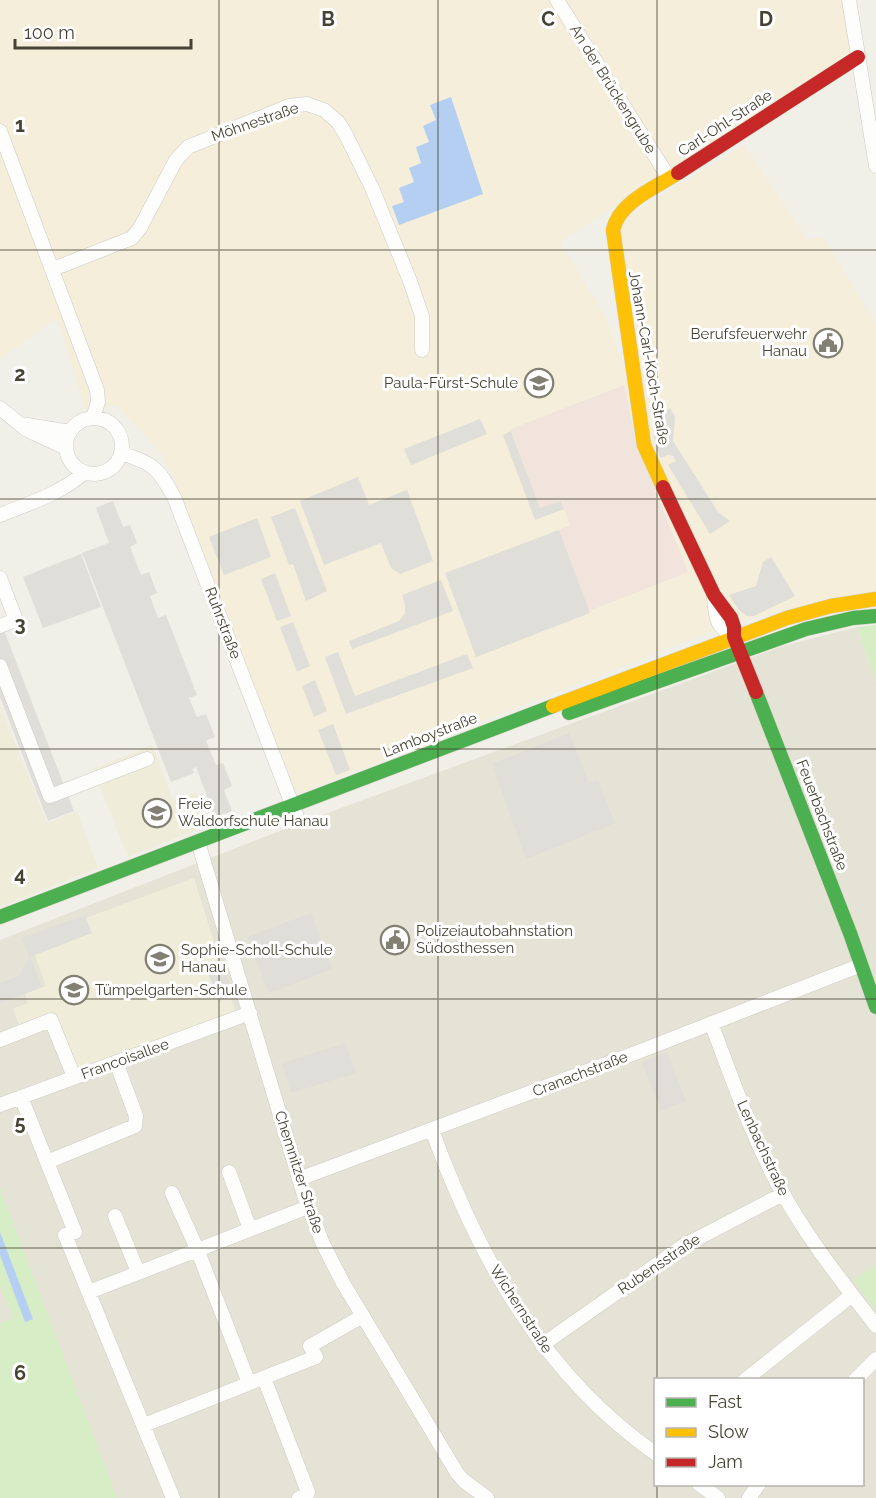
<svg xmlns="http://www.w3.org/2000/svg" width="876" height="1498" font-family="Raleway,sans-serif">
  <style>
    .residential { fill: #e5e3d5; fill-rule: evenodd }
    .commercial { fill: #f4eeda }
    .education { fill: #efedda }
    .medical { fill: #f0e4dc }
    .green { fill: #d7edc6 }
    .parking { fill: #dfded8 }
    .water { fill: #b4cff2 }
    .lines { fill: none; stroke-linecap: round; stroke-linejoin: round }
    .street-casing { stroke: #cdcbc4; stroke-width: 15 }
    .fast-casing { stroke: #d0cebe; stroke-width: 15 }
    .slow-casing { stroke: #d0cebe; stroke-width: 15 }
    .jam-casing { stroke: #d0cebe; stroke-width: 15 }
    .street { stroke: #fdfdfc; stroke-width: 14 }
    .fast { stroke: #4caf50; stroke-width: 14 }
    .slow { stroke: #ffc107; stroke-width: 14 }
    .jam { stroke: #c62828; stroke-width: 14 }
    .grid { fill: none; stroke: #474334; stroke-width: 1.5; stroke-opacity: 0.55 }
    .labels { text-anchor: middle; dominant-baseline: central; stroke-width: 6; stroke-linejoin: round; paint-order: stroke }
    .street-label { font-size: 15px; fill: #474334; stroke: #fff }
    .poi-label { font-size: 15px; fill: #474334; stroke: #fff; text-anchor: start }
    .grid-label { font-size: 20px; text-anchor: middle; font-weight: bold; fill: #474334; stroke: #fff; stroke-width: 6; stroke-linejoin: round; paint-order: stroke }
  </style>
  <rect width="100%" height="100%" fill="#f0efe8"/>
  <path class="residential" d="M857,627L876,682V1498H0V940L303,822L783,646ZM656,1380H862V1484H656Z"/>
  <path class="commercial" d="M0,0H843L852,53L560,242L605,316L646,426L618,223L744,145L807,239L823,237L876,323V593H862L736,622L297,794L173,476L160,452L117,406L85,409L57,318L0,359Z"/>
  <path class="education" d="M0,704L47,823L77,811L98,868L0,907Z
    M152,745L173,800L196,792L209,825L128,857L93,769Z
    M194,878L236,1013L77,1070L55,1012L19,1025L13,1009L28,1003L25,994L46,986L29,939Z"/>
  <path class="medical" d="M624,385L636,442L688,572L589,611L559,530L570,525L561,501L540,508L511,429Z"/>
  <path class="green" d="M876,625V682L857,627Z
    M0,1188L117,1498H0V1324L13,1318L0,1286Z
    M876,1265V1310L853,1280Z"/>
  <path class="parking" d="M670,408L675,417L673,441L718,512L730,521L710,534L668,465L676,461L673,456L668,455L660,458L653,436L659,433L654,418Z
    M480,419L487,434L411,465L404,449Z
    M511,431L540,508L561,501L564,509L535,520L503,435Z
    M358,477L369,505L407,490L433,561L400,574L391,568L381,543L324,565L300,501Z
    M113,501L123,527L130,525L137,543L130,547L141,575L149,572L157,593L150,596L158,618L166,615L197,695L189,698L197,717L206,714L215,737L206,741L216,765L223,763L232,786L224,790L232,811L215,817L196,767L192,769L194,773L171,782L82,553L109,543L96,508Z
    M295,508L327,591L306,601L293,564L289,565L271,517Z
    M257,518L271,557L224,575L209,537Z
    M559,530L590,613L476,657L445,573Z
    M81,554L101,607L43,628L23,577Z
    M771,557L795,596L754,616H747L738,609L729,595L756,586L763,562Z
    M275,573L291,616L277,621L261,579Z
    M441,580L453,611L352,649L349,641L399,621L405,613V605L402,595Z
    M0,620L74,811L48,821L0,697Z
    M293,622L310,666L297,672L280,627Z
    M338,652L355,696L467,654L473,668L346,714L325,657Z
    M315,680L327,711L314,717L302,686Z
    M333,724L350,770L336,775L318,730Z
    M569,733L589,783L598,780L615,823L526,859L492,764Z
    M311,913L332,969L269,993L247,937Z
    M85,915L92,933L30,957L42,987L0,1003V983L19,976L30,957L22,938Z
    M224,968L233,996L219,1001L208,973Z
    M346,1043L356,1073L291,1093L282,1063Z
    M667,1052L686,1101L661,1111L642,1062Z"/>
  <path class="water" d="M451,97L483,194L399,225L392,206L404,202L399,188L414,182L409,168L421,163L416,147L429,142L423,126L436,120L430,105Z
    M0,1232L33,1319L25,1322L0,1255Z"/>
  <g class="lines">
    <g class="street-casing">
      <path id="street" d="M557,0L669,178
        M849,0L876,166
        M0,131L97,390L98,402L93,418
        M53,269L132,238L140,228L176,160L188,147L289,106L307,104L324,110L338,122L346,135L372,188L410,281L422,316V350
        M0,408L27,430L66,448
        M66 446a28 28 0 1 1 56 0a28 28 0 1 1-56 0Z
        M27,425L70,432
        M121,453C153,464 157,466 174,497L297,817
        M0,515C30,503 60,494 85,472
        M0,578L16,620L0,626
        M714,597C716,617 715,626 734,637
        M0,666L50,796L147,759
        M198,842L304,1195L323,1244L343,1283L457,1473L464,1481L487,1498
        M711,1023C733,1080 752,1138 782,1192C808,1239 843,1283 876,1326
        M0,1040L51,1020L74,1077
        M21,1097L75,1232
        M0,1105L250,1013
        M432,1130C478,1257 543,1375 656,1454
        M47,1162L135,1126L136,1116L116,1062
        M229,1172L250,1229
        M299,1179L638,1052L861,965
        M172,1193L197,1249L249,1383
        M115,1216L138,1272
        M65,1235L173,1498
        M89,1292L308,1207
        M542,1345L683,1246L783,1194
        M264,1378L308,1492L307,1495L299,1498
        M745,1380L852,1295
        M855,1380L876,1359
        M144,1425L316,1357L310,1346L363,1316
        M699,1484L718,1498
        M749,1498L759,1484"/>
    </g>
    <g class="fast-casing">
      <path id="fast" d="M756,692L850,933L876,1007
        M569,713L806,629L853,618L876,616
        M0,917L553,706"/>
    </g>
    <g class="slow-casing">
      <path id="slow" d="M663,487L644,445L613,230C619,202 655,188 678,173
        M553,706L787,618L831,606L876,599"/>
    </g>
    <g class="jam-casing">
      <path id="jam" d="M678,173L858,57
        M663,487L714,595L731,618L734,627V637L756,692"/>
    </g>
    <use href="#street" class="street"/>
    <use href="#fast" class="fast"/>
    <use href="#slow" class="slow"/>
    <use href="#jam" class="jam"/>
  </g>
  <path class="grid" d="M219,0V1498M438,0V1498M657,0V1380M0,250H876M0,499H876M0,749H876M0,999H876M0,1248H876M657,1484V1498"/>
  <defs>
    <g id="civic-ring" transform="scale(1.5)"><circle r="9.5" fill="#fff" stroke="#827f73" stroke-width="1.5"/><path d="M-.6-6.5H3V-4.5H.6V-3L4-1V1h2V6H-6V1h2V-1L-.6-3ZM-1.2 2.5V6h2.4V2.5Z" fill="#827f73"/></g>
    <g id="school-ring" transform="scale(1.5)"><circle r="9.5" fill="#fff" stroke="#827f73" stroke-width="1.5"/><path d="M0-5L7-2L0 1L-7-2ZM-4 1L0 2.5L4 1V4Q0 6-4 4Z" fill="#827f73"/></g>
  </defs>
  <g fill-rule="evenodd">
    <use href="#civic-ring" x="828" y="343"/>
    <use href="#school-ring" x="539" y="383"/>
    <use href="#school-ring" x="157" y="813"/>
    <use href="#civic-ring" x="395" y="940"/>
    <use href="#school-ring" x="160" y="959"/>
    <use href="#school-ring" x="74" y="990"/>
  </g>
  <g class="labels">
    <g class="street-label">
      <text transform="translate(613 89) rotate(58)">An der Brückengrube</text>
      <text transform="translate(255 122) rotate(-19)">Möhnestraße</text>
      <text transform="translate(725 123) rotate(-33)">Carl-Ohl-Straße</text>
      <text transform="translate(649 358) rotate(80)">Johann-Carl-Koch-Straße</text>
      <text transform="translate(223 623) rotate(69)">Ruhrstraße</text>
      <text transform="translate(430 735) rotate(-21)">Lamboystraße</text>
      <text transform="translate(822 815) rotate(69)">Feuerbachstraße</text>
      <text transform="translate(125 1059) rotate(-20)">Francoisallee</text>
      <text transform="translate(580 1074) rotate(-21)">Cranachstraße</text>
      <text transform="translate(763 1148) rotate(65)">Lenbachstraße</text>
      <text transform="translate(299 1172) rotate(72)">Chemnitzer Straße</text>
      <text transform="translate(659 1264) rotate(-34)">Rubensstraße</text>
      <text transform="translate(521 1309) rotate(57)">Wichernstraße</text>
    </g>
    <g class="poi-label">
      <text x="807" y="334" text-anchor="end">Berufsfeuerwehr<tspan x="807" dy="17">Hanau</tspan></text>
      <text x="518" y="383" text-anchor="end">Paula-Fürst-Schule</text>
      <text x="178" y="804">Freie<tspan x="178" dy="17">Waldorfschule Hanau</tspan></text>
      <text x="416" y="931">Polizeiautobahnstation<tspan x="416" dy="17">Südosthessen</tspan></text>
      <text x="181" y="950">Sophie-Scholl-Schule<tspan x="181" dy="17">Hanau</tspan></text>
      <text x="95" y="990">Tümpelgarten-Schule</text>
    </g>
  </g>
  <g class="grid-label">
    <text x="328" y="26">B</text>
    <text x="548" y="26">C</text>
    <text x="766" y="26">D</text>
    <text x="20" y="132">1</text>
    <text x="20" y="381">2</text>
    <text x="20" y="631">3</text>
    <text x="20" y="881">4</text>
    <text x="20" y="1130">5</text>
    <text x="20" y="1380">6</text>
  </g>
  <rect x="654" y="1378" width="210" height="108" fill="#ffffff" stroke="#b5b4ae" stroke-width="1.5"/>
  <rect x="666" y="1398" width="30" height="9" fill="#4caf50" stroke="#b5b4ae" stroke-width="1.5"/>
  <text x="708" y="1408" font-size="18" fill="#474334">Fast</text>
  <rect x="666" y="1428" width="30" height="9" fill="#ffc107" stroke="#b5b4ae" stroke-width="1.5"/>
  <text x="708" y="1438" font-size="18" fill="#474334">Slow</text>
  <rect x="666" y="1458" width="30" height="9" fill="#c62828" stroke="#b5b4ae" stroke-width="1.5"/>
  <text x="708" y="1468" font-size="18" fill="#474334">Jam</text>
  <path d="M15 39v9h176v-9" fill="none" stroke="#474334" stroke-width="3"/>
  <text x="24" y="39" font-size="18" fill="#474334" stroke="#ffffff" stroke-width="4.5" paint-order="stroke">100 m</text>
</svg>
